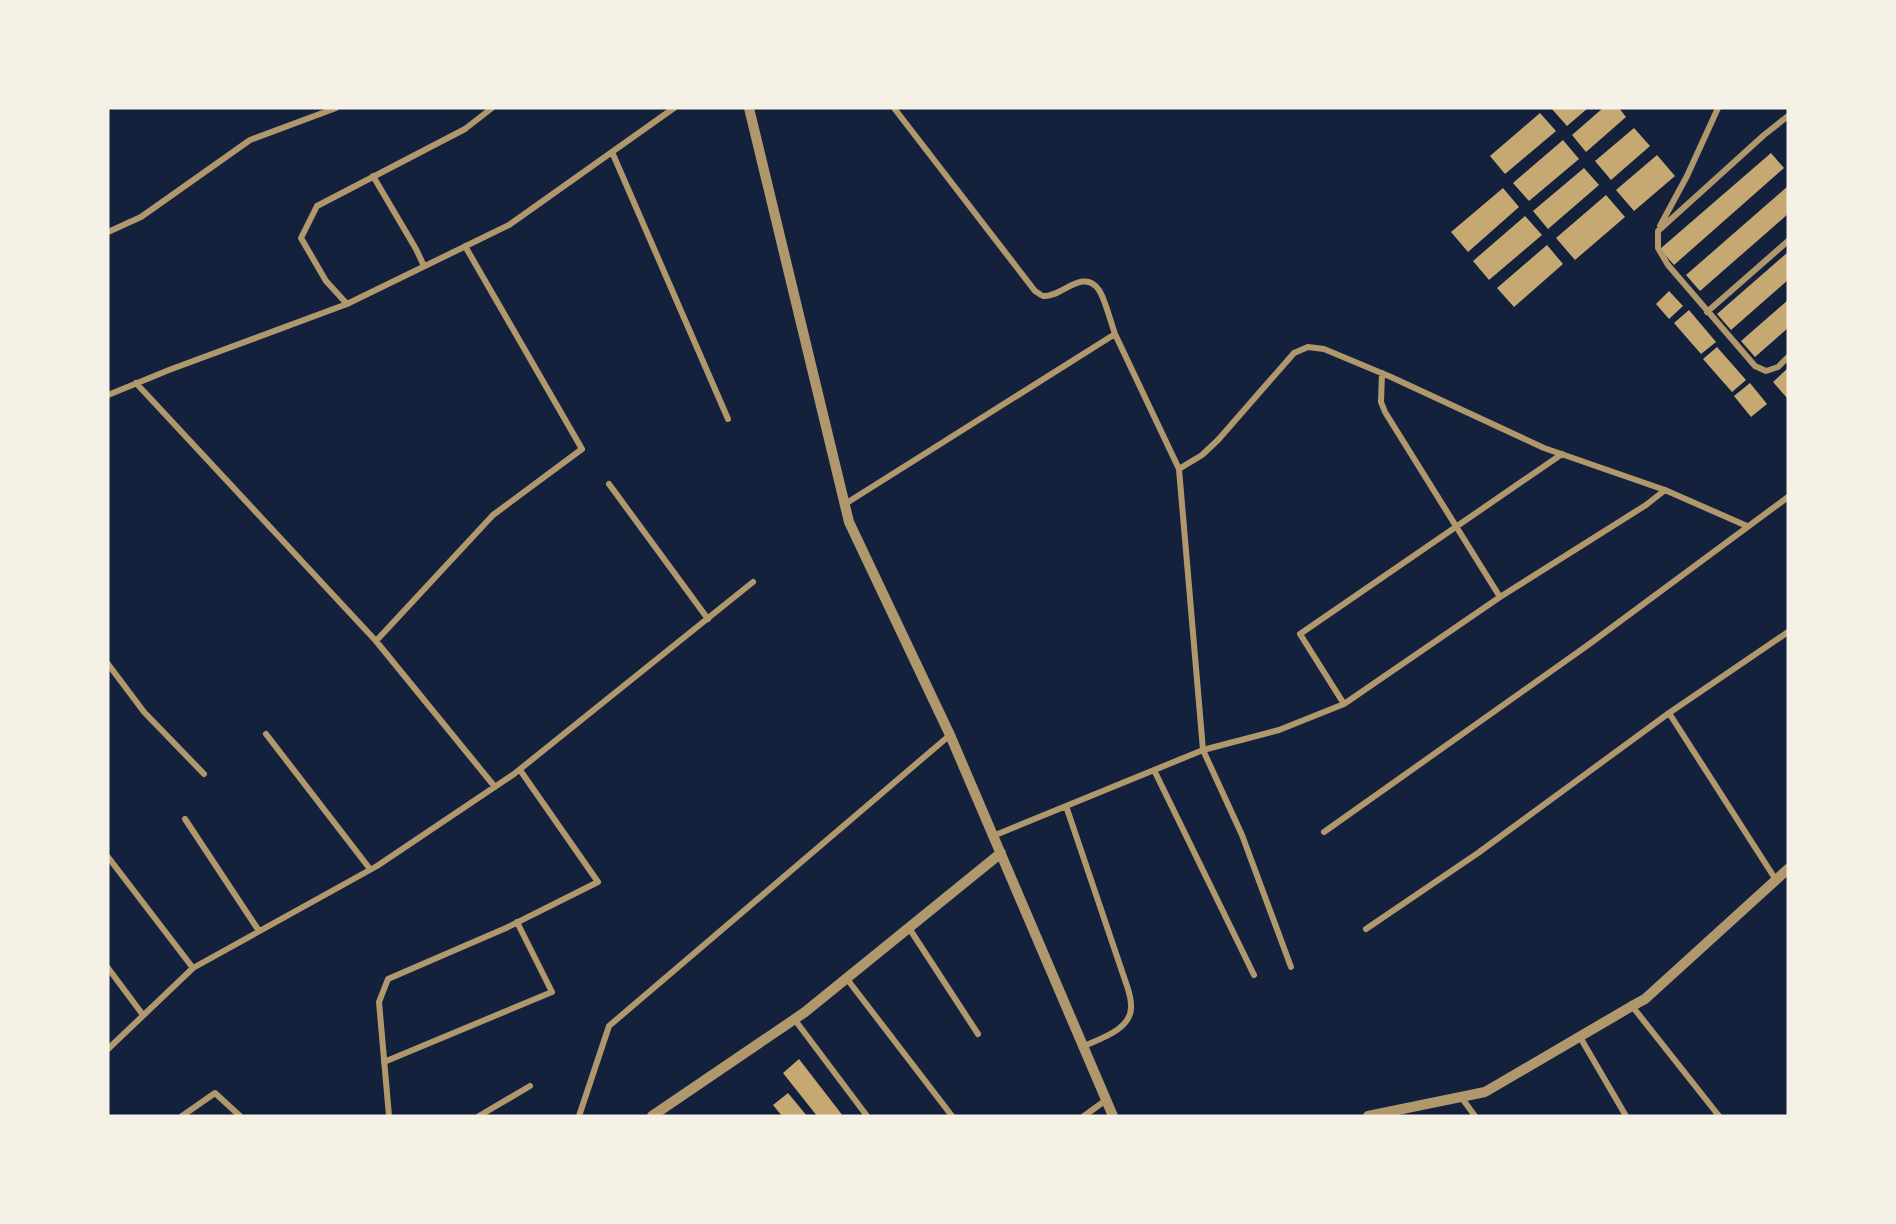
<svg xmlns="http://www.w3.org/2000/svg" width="1896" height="1224" font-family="Jost,sans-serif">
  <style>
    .building { fill: #c6a872 }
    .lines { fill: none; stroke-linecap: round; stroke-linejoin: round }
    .minor { stroke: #b1986c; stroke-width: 6 }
    .tertiary { stroke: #b1986c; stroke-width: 10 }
  </style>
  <rect width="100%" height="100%" fill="#14213d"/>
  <path class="building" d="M1551,108H1588L1567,126Z
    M1603,108H1619L1626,117L1586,152L1572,135Z
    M1540,113L1556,131L1505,174L1490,156Z
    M1634,128L1650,146L1611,180L1595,161Z
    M1563,140L1579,159L1529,201L1513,183Z
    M1771,153L1784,168L1674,265L1660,249Z
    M1657,155L1675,176L1634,211L1616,190Z
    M1584,168L1599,185L1548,229L1533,211Z
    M1788,186V214L1700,291L1686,275Z
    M1503,188L1519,207L1468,252L1451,232Z
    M1606,195L1625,217L1575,260L1556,238Z
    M1525,216L1542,235L1489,280L1473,261Z
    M1547,245L1563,264L1514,307L1497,288Z
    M1788,252V280L1731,330L1717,314Z
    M1669,291L1683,306L1669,319L1656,304Z
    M1788,300V328L1755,357L1741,341Z
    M1689,310L1716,342L1701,354L1674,323Z
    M1717,347L1746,380L1732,392L1703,359Z
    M1788,368V397L1787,398L1773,382Z
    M1750,383L1767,404L1751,417L1734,396Z
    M799,1059L843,1116H817L783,1073Z
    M788,1093L807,1116H782L773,1105Z"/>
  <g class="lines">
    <path class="minor" d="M894,108L1035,291C1037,292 1042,296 1043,296C1061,298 1083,267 1099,290C1105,299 1111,323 1115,334
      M1788,116L1764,135L1658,231V248L1668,265L1755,366L1766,371L1778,367L1788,357
      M612,152L728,419
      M373,176L416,249L424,266
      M1660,226L1687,176L1718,108
      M108,232L141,217L250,140L336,108
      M347,304L326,281L301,238L317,206L465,129L492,108
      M1707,312L1788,241
      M1382,373L1381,402L1385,412L1500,597
      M136,383L376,641L495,787
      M108,395L169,370L347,304L509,225L674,108
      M1179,469L1202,455L1218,440L1294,353L1308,347L1324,349L1391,377L1544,448L1665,490L1747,526
      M609,484L708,619
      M845,504L1115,334L1179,469L1203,750L993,836
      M376,641L493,515L582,449L465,246
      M108,664L144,712L204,774
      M1344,704L1300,634L1562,454
      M266,734L370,869
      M1154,770L1254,975
      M1066,806L1127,986C1129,992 1131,999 1131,1005C1133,1029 1100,1039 1084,1046
      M185,819L259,931
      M1324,832L1588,645L1788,497
      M108,857L193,968
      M1776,880L1669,713L1788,632
      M909,928L978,1034
      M1366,929L1478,853L1669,713
      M1291,967L1242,835L1203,750L1279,730L1344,704L1500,597L1646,505L1665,490
      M108,968L143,1015
      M847,979L952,1116
      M1632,1006L1719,1116
      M795,1020L867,1116
      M1580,1037L1626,1116
      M108,1049L193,968L377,866L514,774L753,582
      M384,1062L552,992L517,922
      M1461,1097L1475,1116
      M182,1116L215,1093L240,1116
      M389,1116L379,1002L388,979L506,928L598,882L520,770
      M479,1116L530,1086
      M579,1116L609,1026L950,735
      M1084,1116L1106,1100"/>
    <path class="tertiary" d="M749,108L849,522L950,735L1113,1116
      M652,1116L805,1012L1001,853
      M1368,1116L1485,1092L1632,1006L1645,999L1788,869"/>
  </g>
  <rect width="1896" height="1224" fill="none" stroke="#f6f1e7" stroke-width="219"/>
</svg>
